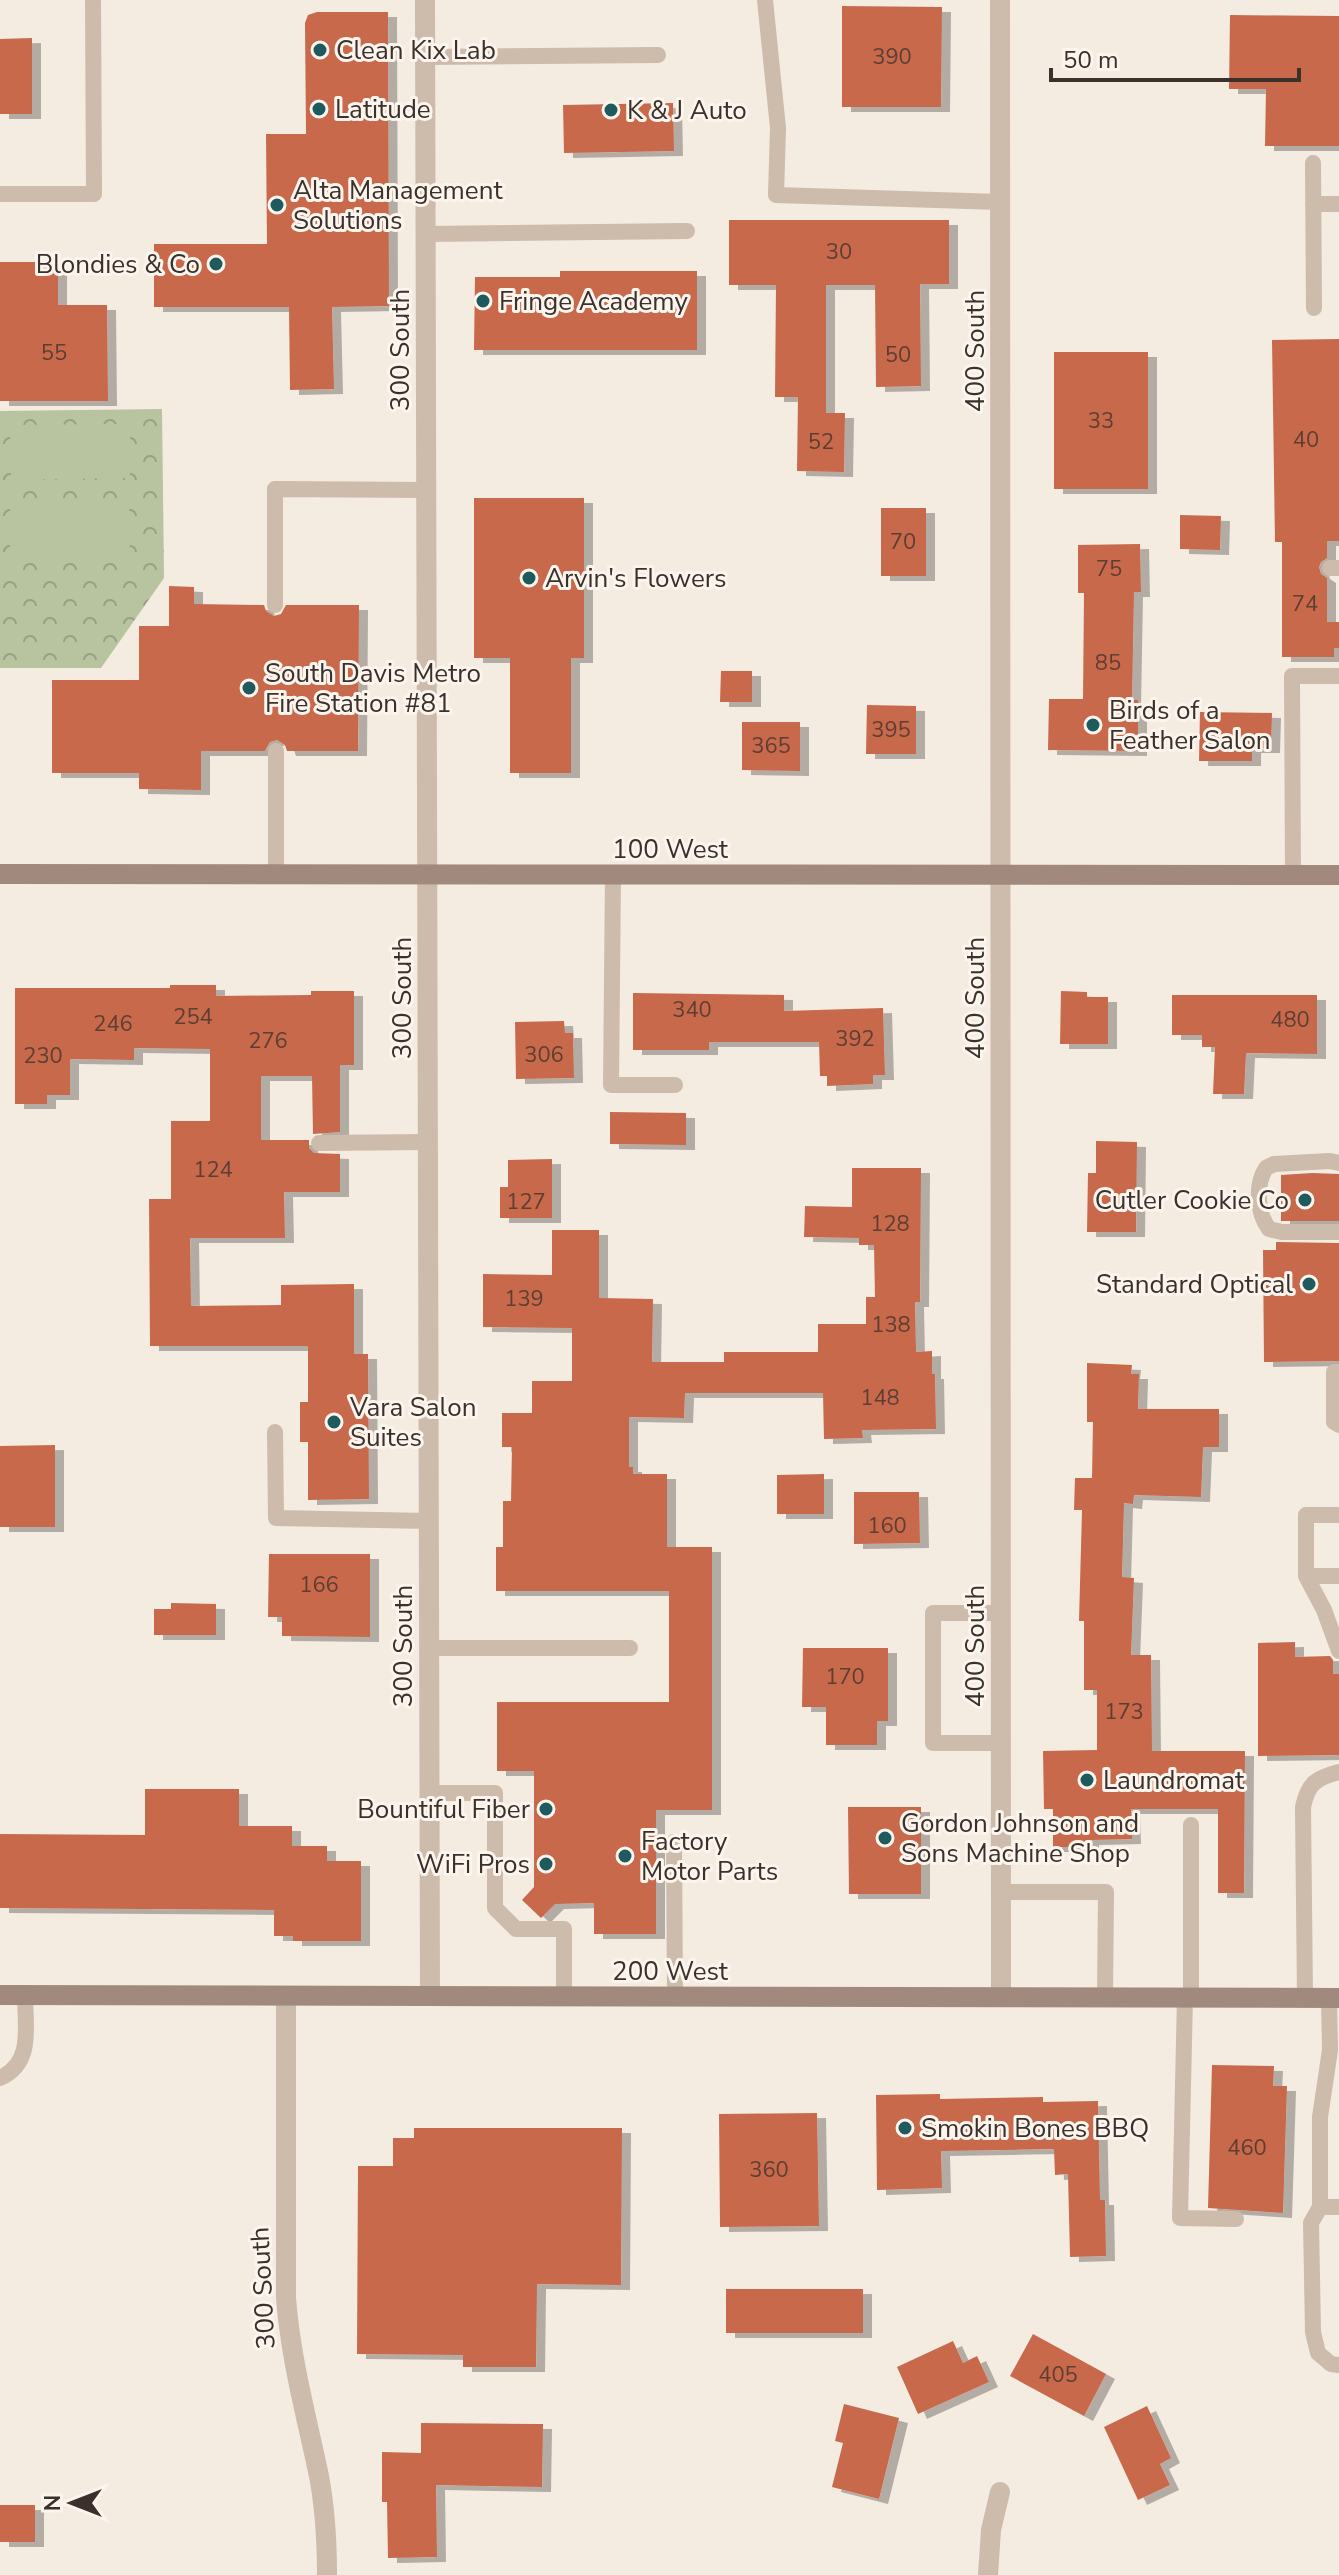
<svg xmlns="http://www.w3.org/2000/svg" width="1339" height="2575" font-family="'Nunito Sans',sans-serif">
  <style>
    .park { fill: url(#park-crowns) }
    .garden { fill: #b8c4a0 }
    .building { fill: #c8694b; filter: url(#shadow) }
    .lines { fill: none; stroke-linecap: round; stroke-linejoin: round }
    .lane { stroke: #cdbbac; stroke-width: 16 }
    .street { stroke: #cdbbac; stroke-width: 20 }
    .secondary { stroke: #a18a7d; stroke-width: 20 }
    .poi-dot { fill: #1f5a5e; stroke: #fbf5ee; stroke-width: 3 }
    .labels { text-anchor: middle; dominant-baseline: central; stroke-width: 6; stroke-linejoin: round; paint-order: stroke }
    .number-label { font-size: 22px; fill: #5e3e33 }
    .poi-label { font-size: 26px; fill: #3b302b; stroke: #fbf5ee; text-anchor: start }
    .street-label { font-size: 26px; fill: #3b302b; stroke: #fbf5ee }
  </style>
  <defs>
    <pattern id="park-crowns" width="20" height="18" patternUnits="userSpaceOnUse" patternTransform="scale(2)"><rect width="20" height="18" fill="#b8c4a0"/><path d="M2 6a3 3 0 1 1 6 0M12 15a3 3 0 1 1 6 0" fill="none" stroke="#97a083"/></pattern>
    <filter id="shadow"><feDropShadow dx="9" dy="5" stdDeviation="0" flood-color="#0004"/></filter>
  </defs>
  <rect width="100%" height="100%" fill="#f4ebe1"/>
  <path class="park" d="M162,409L164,578L101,668H0V411Z"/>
  <path class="garden" d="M130,424V478L11,480L10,425Z
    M129,503L130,557L10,558V504Z"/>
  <path class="building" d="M842,6L942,7L941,107H842Z
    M317,12H388L389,306L332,307L334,389L290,390L289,307H154V244H267L266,134H306L305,23L308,15Z
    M1230,15L1339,16V146H1265L1266,89H1229Z
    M32,38V114H0V39Z
    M673,103L674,151L564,153L563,105Z
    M729,220H949V284H920L921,386L876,387L875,285H826V413H845L844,472L797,471L798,397H775L776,285H729Z
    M0,262H58V305H107L108,401H0Z
    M560,271H697V350H474L475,277H560Z
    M1339,339V541H1327V558L1321,562L1319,567L1321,574L1327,578V622H1339V648H1334V657H1282V542H1275L1272,340Z
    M1054,352H1148V489H1054Z
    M474,498H584V658H571V773H510V658H474Z
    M881,508H926V576H881Z
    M1180,515L1221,516L1220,550L1180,549Z
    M1140,544L1141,592H1134L1132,700H1138V751L1048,750L1049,699H1083L1084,593H1078V545Z
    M169,586L194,587V604L264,605L266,611L274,616L281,614L286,605H359L358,751H287L285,745L277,740L270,742L265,751H201V790L139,789V773H52V680H139V626H169Z
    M721,671H752V702H720Z
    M867,705L916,706V754H866Z
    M1200,712L1272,713L1271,748H1252V761H1199Z
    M742,722H800V771L742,770Z
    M170,985H216V996L311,995V991H354V1065H340V1132L313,1134L312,1076H261V1140H309V1148L314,1153L340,1154V1192H284L285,1238H190L191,1306L281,1305V1285L354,1284V1354H368L369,1499L308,1500V1442H300V1402H308V1346H150L149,1199H171V1121H210V1049L134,1048V1060L70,1059V1095H47V1104H15V988H170Z
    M1061,991L1087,992V997H1108V1044H1060Z
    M633,993L784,995V1011L883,1008L885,1075H873V1084L827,1086V1076H820L819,1042H709V1050H633Z
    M1172,995H1317V1054L1246,1053L1244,1094H1213L1215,1047H1202V1035H1172Z
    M564,1021L565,1033H573L574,1078L516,1079L515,1022Z
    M610,1112L686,1113V1145L610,1144Z
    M1096,1141L1137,1142L1136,1232H1087L1088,1173H1096Z
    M552,1159V1218H500V1187H508V1160Z
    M852,1168H921L920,1302H915L916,1352L932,1351V1374H935L936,1429L862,1430L863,1438L824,1439L823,1393H685L684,1418L629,1417V1467H633V1474H667V1547H712V1810H656V1934H594V1903L555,1904L541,1918L522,1900L534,1887V1771H497V1702H669V1591H496V1547H503V1501H511L512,1447H502V1413H532V1381H572V1328L483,1327V1274L552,1275V1230H599V1298L653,1299L652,1362H724V1352H818V1324H866V1297H875L874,1245H859V1238L804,1237L805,1206L852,1207Z
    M1312,1173L1339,1174V1221H1281V1175Z
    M1276,1242L1339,1243V1361L1264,1362L1263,1250H1276Z
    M1087,1363L1132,1365L1131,1374H1139L1138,1409H1219V1447H1203L1201,1497L1134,1495L1133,1504L1124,1503L1122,1577L1134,1578L1131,1655H1151L1152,1751H1245L1244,1893H1218V1809H1131L1132,1839L1090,1840V1847H1053V1809H1044L1043,1751L1097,1750V1690H1084V1621H1079L1082,1510H1074L1075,1478H1092L1093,1422H1087Z
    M55,1445V1527H0V1446Z
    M824,1474V1514H777V1475Z
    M854,1492H919L920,1543L854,1544Z
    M269,1554H370V1637L282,1636V1617H268Z
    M171,1603L216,1604V1635H154V1609H171Z
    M1295,1642V1657L1330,1656L1333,1660V1674H1339V1755L1258,1756V1643Z
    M803,1648H888V1721H877V1745H826V1707H802Z
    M145,1789H239V1826H292V1846H327V1861H361V1941H293V1936H274V1910L0,1908V1834L145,1835Z
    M848,1807H921V1894H849Z
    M1212,2065L1274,2066L1273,2086H1287L1283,2213L1208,2208Z
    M940,2094V2099L1043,2097V2102L1098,2101L1100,2200H1105L1106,2256L1070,2257L1068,2174L1055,2175L1054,2149L941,2151L942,2188L877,2190L876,2095Z
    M817,2113L819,2226L720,2227L719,2114Z
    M414,2128H622L621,2285L537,2284L536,2367H463V2355L357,2354L358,2166H393V2138H414Z
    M726,2289H863V2333H726Z
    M1033,2334L1106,2374L1084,2416L1010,2376Z
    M953,2341L963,2363L977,2356L989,2382L918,2414L897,2367Z
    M844,2404L899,2418L879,2499L832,2487L843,2443L835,2441Z
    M1147,2406L1171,2458L1160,2464L1170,2485L1138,2500L1104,2427Z
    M421,2423L543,2424L542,2487L436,2485L437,2557L388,2558L387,2502H382V2452L421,2453Z
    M0,2505H35V2542H0Z"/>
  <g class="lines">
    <path class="lane" d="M765,0L778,128L776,195L1000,202
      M426,57L658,55
      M1313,163L1314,308
      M0,194H94L93,0
      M1313,204H1339
      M426,234L687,231
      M1330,568H1339
      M275,605V489L426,490
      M276,751V874
      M613,875L611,1085H675
      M1293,875L1292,676H1339
      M319,1143L428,1142
      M1339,1163L1330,1161L1274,1164L1266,1168C1255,1185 1257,1213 1269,1229L1282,1232H1339
      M1339,1372H1334V1422L1339,1425
      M275,1432L276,1518L428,1521
      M1339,1515H1306V1576H1339
      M1306,1576L1324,1610L1339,1651
      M1001,1613H933V1743H1001
      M429,1648H630
      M429,1793H495V1908L516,1929H564V1996
      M1191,1825V1997
      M674,1842L675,1997
      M1001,1892H1106L1105,1997
      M1185,1997L1180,2218L1236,2219
      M1305,1998L1303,1807C1308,1783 1316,1778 1339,1772
      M1329,1998L1330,2050L1320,2117V2207H1339
      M0,2078C34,2063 25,2026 25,1995
      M1320,2207L1311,2223L1313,2332L1318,2353L1331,2364L1339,2365"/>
    <path class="street" d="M425,0L430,1996
      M1000,0L1001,1997
      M286,1996V2298C291,2361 306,2414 319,2476C325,2508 327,2542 327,2575
      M988,2575L991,2530L1000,2492"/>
    <path class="secondary" d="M0,874L1339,875
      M0,1995L1339,1998"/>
  </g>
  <g class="poi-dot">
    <circle cx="320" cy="50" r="8"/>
    <circle cx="319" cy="109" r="8"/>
    <circle cx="611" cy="110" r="8"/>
    <circle cx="277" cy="205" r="8"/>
    <circle cx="216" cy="264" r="8"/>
    <circle cx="483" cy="301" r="8"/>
    <circle cx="529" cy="578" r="8"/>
    <circle cx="249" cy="688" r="8"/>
    <circle cx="1093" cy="725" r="8"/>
    <circle cx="1305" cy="1200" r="8"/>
    <circle cx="1309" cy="1284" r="8"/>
    <circle cx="334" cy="1422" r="8"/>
    <circle cx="1087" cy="1780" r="8"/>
    <circle cx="546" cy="1809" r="8"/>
    <circle cx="885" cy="1838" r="8"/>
    <circle cx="625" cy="1856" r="8"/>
    <circle cx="546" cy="1864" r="8"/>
    <circle cx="905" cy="2128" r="8"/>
  </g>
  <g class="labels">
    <g class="number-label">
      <text x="892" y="57">390</text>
      <text x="839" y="252">30</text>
      <text x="54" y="353">55</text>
      <text x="898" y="355">50</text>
      <text x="1101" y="421">33</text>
      <text x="1306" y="440">40</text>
      <text x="821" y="442">52</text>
      <text x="903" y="542">70</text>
      <text x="1109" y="569">75</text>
      <text x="1305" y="604">74</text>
      <text x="1108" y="663">85</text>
      <text x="891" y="730">395</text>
      <text x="771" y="746">365</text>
      <text x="692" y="1010">340</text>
      <text x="193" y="1017">254</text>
      <text x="1290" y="1020">480</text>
      <text x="113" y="1024">246</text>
      <text x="855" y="1039">392</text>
      <text x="268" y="1041">276</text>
      <text x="544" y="1055">306</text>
      <text x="43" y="1056">230</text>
      <text x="213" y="1170">124</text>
      <text x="526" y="1202">127</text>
      <text x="890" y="1224">128</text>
      <text x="524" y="1299">139</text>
      <text x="891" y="1325">138</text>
      <text x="880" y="1398">148</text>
      <text x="887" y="1526">160</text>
      <text x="319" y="1585">166</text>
      <text x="845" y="1677">170</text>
      <text x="1124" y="1712">173</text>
      <text x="1247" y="2148">460</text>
      <text x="769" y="2170">360</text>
      <text x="1058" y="2375">405</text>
    </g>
    <g class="poi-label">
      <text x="336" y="50">Clean Kix Lab</text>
      <text x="335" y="109">Latitude</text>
      <text x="627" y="110">K &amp; J Auto</text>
      <text x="293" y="190">Alta Management<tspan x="293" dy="30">Solutions</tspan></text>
      <text x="200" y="264" text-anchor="end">Blondies &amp; Co</text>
      <text x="499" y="301">Fringe Academy</text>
      <text x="545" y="578">Arvin's Flowers</text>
      <text x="265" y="673">South Davis Metro<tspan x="265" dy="30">Fire Station #81</tspan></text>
      <text x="1109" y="710">Birds of a<tspan x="1109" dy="30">Feather Salon</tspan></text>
      <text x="1289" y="1200" text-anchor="end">Cutler Cookie Co</text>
      <text x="1293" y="1284" text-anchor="end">Standard Optical</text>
      <text x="350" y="1407">Vara Salon<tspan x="350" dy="30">Suites</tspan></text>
      <text x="1103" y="1780">Laundromat</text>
      <text x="530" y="1809" text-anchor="end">Bountiful Fiber</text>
      <text x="901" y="1823">Gordon Johnson and<tspan x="901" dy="30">Sons Machine Shop</tspan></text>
      <text x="641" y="1841">Factory<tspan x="641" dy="30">Motor Parts</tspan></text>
      <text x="530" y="1864" text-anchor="end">WiFi Pros</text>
      <text x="921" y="2128">Smokin Bones BBQ</text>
    </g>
    <g class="street-label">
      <text transform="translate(400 350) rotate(-90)">300 South</text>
      <text transform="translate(975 351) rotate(-90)">400 South</text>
      <text x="670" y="849">100 West</text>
      <text transform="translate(402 998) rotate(-90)">300 South</text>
      <text transform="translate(975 998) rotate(-90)">400 South</text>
      <text transform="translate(403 1646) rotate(-90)">300 South</text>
      <text transform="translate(975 1646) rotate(-90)">400 South</text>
      <text x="670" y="1971">200 West</text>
      <text transform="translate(263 2288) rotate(-93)">300 South</text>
    </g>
  </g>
  <g transform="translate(72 2503) rotate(270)" stroke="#fbf5ee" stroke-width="6" paint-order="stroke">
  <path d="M0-6L14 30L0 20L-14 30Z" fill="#3b302b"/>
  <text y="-12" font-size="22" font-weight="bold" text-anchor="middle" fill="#3b302b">N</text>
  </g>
  <path d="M1051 68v12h248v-12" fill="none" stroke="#3b302b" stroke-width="4"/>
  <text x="1063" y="68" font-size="24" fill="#3b302b" stroke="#fbf5ee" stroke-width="6" paint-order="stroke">50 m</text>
</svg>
